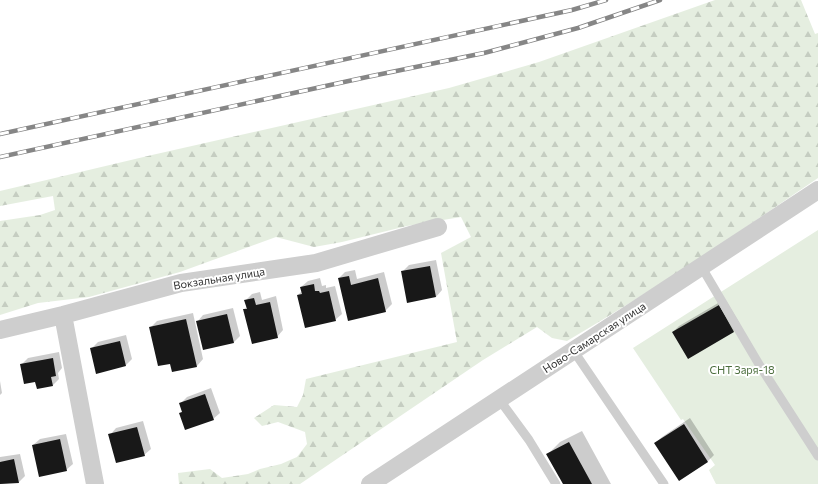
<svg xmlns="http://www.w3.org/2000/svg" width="818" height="484" font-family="Commissioner,sans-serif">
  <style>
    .forest { fill: url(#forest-firs) }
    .garden { fill: #e5eee0 }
    .shadow { fill: #0003 }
    .building { fill: #181818 }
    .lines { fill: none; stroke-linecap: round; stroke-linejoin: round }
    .service { stroke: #cecece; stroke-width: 9 }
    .minor { stroke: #cecece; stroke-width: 18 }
    .rail-casing { stroke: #868686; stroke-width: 4.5 }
    .rail { stroke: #fff; stroke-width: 3; stroke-dasharray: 9; stroke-linecap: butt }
    .labels { text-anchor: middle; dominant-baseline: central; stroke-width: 4; stroke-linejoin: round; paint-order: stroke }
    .street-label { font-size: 11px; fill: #313131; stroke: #fff }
    .park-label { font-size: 11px; fill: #4c6e3e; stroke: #fff }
  </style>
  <defs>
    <pattern id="forest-firs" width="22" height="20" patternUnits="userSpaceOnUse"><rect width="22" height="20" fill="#e5eee0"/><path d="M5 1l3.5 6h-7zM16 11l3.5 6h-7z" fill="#c5cdc1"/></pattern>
  </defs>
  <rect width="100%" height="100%" fill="#fff"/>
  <path class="forest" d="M715,0H801L815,34L818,33V178C736,234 653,291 567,341L552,338L537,327L483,360L300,484H179L178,473L210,469L222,478L248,474L260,469L281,464L297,457L307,444L305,432L278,422L262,426L254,418L274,405L297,407L303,395L306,379L457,342L441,253L471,237L461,217L407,226L342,242L314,247L276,237L180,272L89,297L38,303L0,315V221L40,215L55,210L53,196L0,206V191L152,155L449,88L539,62Z"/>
  <path class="garden" d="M818,230V484H716L709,470L715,465L683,419L681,420L633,348Z"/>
  <path class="shadow" d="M436,260L442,290L436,297L402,272L409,265Z
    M355,270L357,279L384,272L392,304L385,311L339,278L345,272Z
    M320,278L322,286L326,285V288L335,286L342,314L335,320L298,295L302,291L301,287L308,281Z
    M260,292L262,300L276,296L283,330L277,337L244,309L247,307L246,300L252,294Z
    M725,299L740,324L734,331L688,358L673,332L679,326Z
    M233,308L240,336L234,342L204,349L197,322L203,315Z
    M193,313L203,359L197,366L171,363L150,328L157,321Z
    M126,335L132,359L126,365L91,349L98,342Z
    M59,352L62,368L58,373L59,379L53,385L36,381L21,365L28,358Z
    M0,381L2,393L0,395Z
    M211,388L220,413L213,419L181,413L183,411L180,404L187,397Z
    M690,418L714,455L708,461L679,480L655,443L662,437Z
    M143,421L151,449L144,455L110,435L116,428Z
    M582,431L611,484H564L548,454L560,442Z
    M66,434L73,464L66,470L33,445L40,439Z
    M20,454L25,476L19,482L0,484V457Z"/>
  <path class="building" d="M430,266L436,297L407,303L401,271Z
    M349,276L351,285L378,278L386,312L348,321L338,278Z
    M314,284L315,291H319L320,293L329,291L336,321L305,328L297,295L302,294L300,287Z
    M254,298L256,305L270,302L278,338L252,344L243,309H247L244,300Z
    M719,305L734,332L688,359L672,332Z
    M227,314L234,343L203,350L196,321Z
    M186,319L197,367L172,372L170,364L158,366L149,327Z
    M120,341L126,366L96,374L90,348Z
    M53,358L56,376L51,377L53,386L37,389L35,382L24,384L20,364Z
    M205,394L214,420L185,430L179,413L182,412L179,403Z
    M684,424L708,462L679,481L654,443Z
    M137,427L145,456L116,463L108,434Z
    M60,439L67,471L39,477L32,445Z
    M569,442L592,484H563L546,454Z
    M14,459L19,483L0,484V462Z"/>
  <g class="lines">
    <path class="service" d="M701,266L760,366L818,456
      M573,350L664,484
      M499,399L529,440L556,484"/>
    <path class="minor" d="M63,315L95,484
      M0,330L63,315L181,283L316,263L438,227
      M370,484L818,190"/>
    <g class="rail-casing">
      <path id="rail" d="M0,134L572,10L606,0
        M0,157L367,77L484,53L578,28L660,0"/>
    </g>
    <use href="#rail" class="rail"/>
  </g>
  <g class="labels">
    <g class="street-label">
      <text transform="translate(219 278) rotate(-9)">Вокзальная улица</text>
      <text transform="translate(594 337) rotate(-33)">Ново-Самарская улица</text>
    </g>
    <g class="park-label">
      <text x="742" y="369">СНТ Заря-18</text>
    </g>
  </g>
</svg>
